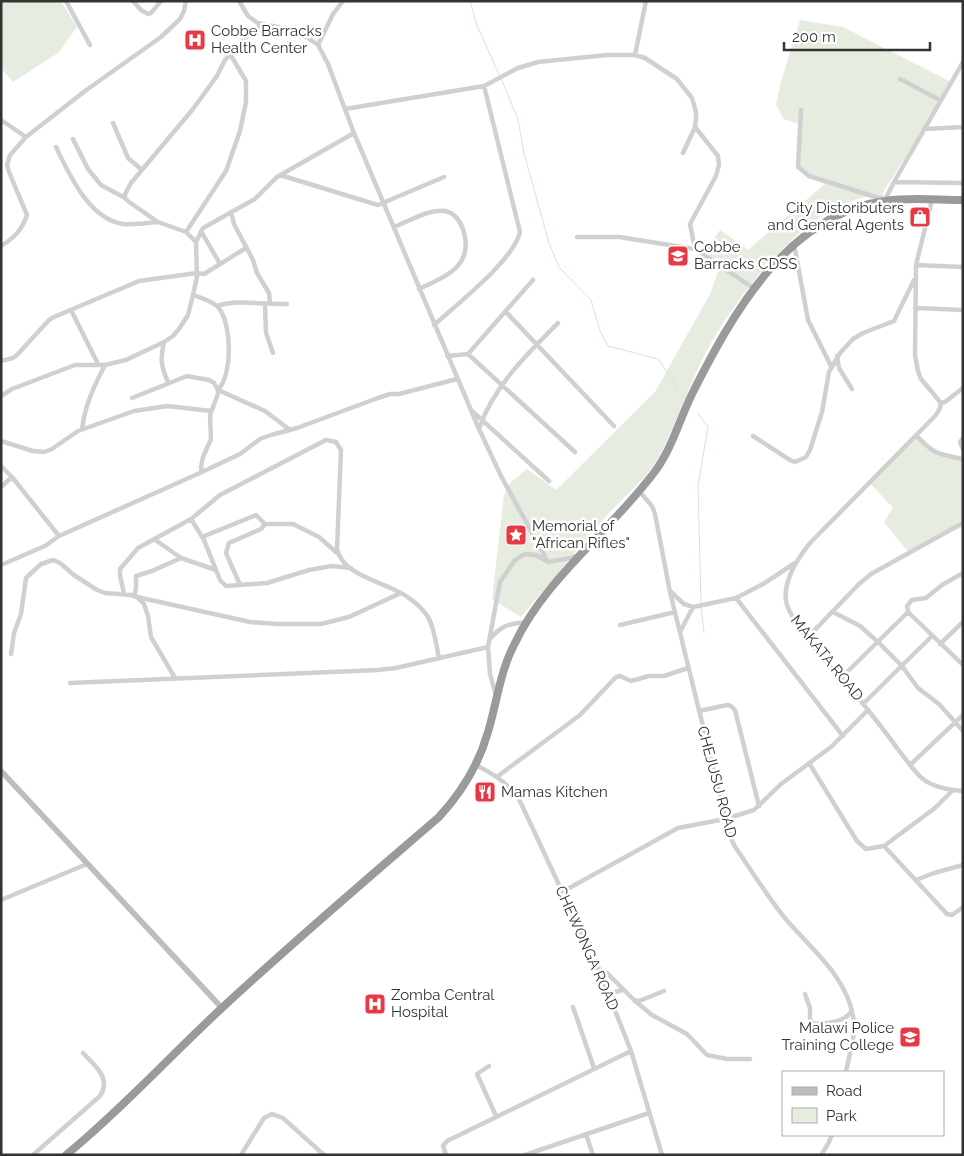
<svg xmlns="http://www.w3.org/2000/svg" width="964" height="1156" font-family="Raleway,sans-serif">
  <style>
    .green { fill: #e6ecdf }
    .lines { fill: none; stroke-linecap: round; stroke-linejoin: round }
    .stream { stroke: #cfe2ee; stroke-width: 1 }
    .street { stroke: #d0d0d0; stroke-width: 4.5 }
    .secondary { stroke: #bdbdbd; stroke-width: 5.5 }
    .highway { stroke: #9a9a9a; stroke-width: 8 }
    .labels { text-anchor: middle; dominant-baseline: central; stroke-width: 5; stroke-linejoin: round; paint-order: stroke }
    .poi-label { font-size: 15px; fill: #333; stroke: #fff; text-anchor: start }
    .street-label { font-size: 15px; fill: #333; stroke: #fff }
  </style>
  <rect width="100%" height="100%" fill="#fff"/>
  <path class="green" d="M1,1H61L77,27L58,53L13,82L1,68Z
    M800,20L843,27L951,82L924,129L888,184L883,193L885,200C872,192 855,199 842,205C788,230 736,298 707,350C687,387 676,430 653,466C642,482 623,498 609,513C579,547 550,582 521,617L492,599L504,495L510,483L527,469L556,490L655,392L709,296L720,267L703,255L720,230L748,250L825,184L809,176L798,167L801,125L784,119L776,105L781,82Z
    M916,435L927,447L963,459V523L909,553L884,522L893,508L869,482Z"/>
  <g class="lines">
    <path class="stream" d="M470,1L476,23L499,75
      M501,78L518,120L524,153L549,243L559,267L591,300L600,331L608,346L658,359L678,388
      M698,413L708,427L698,486L701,603
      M701,607L704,632"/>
    <path class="street" d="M66,1L90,45
      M133,1L141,10L148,14L151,13L161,1
      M239,1L248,16L258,23L298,31L318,45L328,64L354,133L479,429L501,476L548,562
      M318,45L333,14L343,1
      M635,55L646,1
      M900,79L940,100
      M345,109L484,86L518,68L538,62L607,55H635L645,58L677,79L692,98L696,112V119L695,127L683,153
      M801,110L798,167L809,176L885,200L894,182L963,62
      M1,120L26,137
      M113,123L128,158L142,170
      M924,129L963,127
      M73,139L88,169L101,185L125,198
      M56,147C69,174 89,219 123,224C134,225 147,223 158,222
      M280,175L378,205L444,177
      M894,182L963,183
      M932,200L916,265L915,355L918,371L921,379L941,403L940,408L936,415L810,543C798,558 783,580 786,601C790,626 850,687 868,710C880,725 892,741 903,756C909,763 915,773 923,779C933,787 950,790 963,791
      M231,212L234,224L253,260L257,273L269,293L270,304
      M394,227C409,221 429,209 445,211C455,213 460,221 463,229C475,265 447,276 419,289
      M201,231L220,264
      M186,232L226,171L240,131L246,102V81L230,54
      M577,237H619L695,249L755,289
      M196,242L186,232L158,222L129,202L125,198V194L131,183L193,109L217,76L225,60L244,39L262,24
      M794,244L808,320L831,366
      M1,246C14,238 22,230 27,215L9,172L7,165L10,155L26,137L85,91L161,37L180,19L184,11L186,1
      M695,249L690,224L716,176L719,165L718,156L695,127
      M916,265L963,267
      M193,295C202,298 212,301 218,307C232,323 233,374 218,390L265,411L290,430
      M265,305L266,333L273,353
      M217,306C240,299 263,305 287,304
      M915,308L963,310
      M71,310L98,364
      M506,312L614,426
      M434,325C456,305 514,260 520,232L484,86
      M164,342C160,360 161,366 168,382
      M468,354L575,452
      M447,356L468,354L533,280
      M837,356L839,368L852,389
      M1,361L13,358L17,355L49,320L54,317L139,281L197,273L204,274L246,248
      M1,396L12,389L75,365H105L126,360L164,342L173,336L179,329L188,315L193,295L197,277L196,242L203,228L255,199L277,177L354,133
      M132,398L187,376L209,380L214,383L218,390V394L210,415L211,439L203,457L201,467L202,472
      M941,403L945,402L963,388
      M472,411L549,481
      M82,429C85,405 94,386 105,365
      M479,429C493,387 527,354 558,323
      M916,435C933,454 938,454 963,459
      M753,436L790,460L795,462L806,457L810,450L822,412L829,372L840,353L853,339L863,333L894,321L914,280
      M963,438L960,442L963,449
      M1,441L33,451L44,452L52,449L78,431L134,411L167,406L211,411
      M1,466L12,477L59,536
      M1,487L12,477
      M640,492L652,506L655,514L670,592L730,836L734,845C750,869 766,894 784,917C809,947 846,975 853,1016C857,1034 849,1055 846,1072
      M191,519L204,540L220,580L226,586L267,583L309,570L332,566L351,568
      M202,537L256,515L265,524H293L319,537L337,553
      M154,539L181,558L216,570
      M1,565L45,546L59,536L202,472L240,454L260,439L271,435L297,428L378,398L390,394H399L457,379
      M963,573L942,585L926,598L912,600L907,606L908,612L963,665
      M240,585L226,553L229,543L261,529L265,524
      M671,592L684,604L693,607L736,598L843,736
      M124,594L120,575V569L138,548L191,519L220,495L326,440L336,442L341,450L337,549C343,574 376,580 395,590C407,595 421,606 428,617C435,629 436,645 439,658
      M134,596L136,589V576L152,571L181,558
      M137,597L250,622L278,624H321L349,617L401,593
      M736,598L763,584L795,563
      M833,612L860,626L878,642L902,666L918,688L939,704L963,731
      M620,625L675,612
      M680,632L693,607
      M491,638C503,624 509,624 527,622
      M807,638L859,584L871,574L963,523
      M940,644L963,622
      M11,654L14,633L21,614L26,578L41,564L53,560L60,563L74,575L97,590L105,593L131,595L137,597L144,604L148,616L151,637L175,678
      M841,678L908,612
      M70,683L378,670L396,668L488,647
      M496,695L490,674L488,647L500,582L515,560L525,554L536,555L548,562L571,558L576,556
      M863,704L932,636
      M699,711L727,705L731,706L735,710L759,806
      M809,763L857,841L866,849L884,846L935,808L953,790
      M476,765C493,774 507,782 519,799L601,975L631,1051L662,1155
      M910,765L963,715
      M498,776L580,715L616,677L620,676L631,681L649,676H664L688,668
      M884,846L947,914L952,915L963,907
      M916,880L934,873L963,865
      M562,892L678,828L725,819L754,810L781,784L831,747L868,710
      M1,900L87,864
      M599,969L607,973L634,1000L639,1001L664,991
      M608,994L622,990
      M805,994L810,1008V1019L813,1023C826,1025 846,1022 852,1010
      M634,1000L652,1015L687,1034L707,1055L727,1059H750
      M573,1007L594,1068
      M489,1066L477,1074L496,1116
      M586,1134L593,1155
      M33,1155L100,1096C112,1078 95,1066 83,1053
      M241,1155L264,1118L272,1114L283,1118L324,1155
      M446,1155L443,1146L447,1141L631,1051
      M525,1155L649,1113
      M821,1155L828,1144L832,1135"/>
    <path class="secondary" d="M1,771L222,1008"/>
    <path class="highway" d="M66,1155C122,1109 170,1056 223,1007C293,942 366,880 439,817C461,793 479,764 488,732C497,702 500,672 514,645C546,577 612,530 656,470C673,446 680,418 693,392C733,313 788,214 885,201C910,197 937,200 963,200"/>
  </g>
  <defs>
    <g id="hospital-square" transform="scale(1.125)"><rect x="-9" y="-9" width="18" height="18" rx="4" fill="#e63946" stroke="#fff"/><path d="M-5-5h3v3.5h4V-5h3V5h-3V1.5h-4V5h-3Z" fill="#fff"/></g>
    <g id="shop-square" transform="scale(1.125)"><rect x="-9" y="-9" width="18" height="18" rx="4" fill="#e63946" stroke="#fff"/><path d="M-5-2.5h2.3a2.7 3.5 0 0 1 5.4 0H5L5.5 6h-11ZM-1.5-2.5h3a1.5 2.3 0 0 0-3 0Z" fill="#fff"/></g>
    <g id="school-square" transform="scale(1.125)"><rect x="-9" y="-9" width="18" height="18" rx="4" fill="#e63946" stroke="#fff"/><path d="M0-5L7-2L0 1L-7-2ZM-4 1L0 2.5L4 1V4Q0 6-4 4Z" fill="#fff"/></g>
    <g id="sight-square" transform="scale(1.125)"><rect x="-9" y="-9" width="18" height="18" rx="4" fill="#e63946" stroke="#fff"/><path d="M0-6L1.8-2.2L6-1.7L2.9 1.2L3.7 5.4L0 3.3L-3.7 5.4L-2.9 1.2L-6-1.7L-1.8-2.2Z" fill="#fff"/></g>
    <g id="restaurant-square" transform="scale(1.125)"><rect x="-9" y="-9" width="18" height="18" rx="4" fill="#e63946" stroke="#fff"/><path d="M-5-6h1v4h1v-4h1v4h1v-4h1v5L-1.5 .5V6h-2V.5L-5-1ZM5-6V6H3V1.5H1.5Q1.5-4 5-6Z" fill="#fff"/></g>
    <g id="university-square" transform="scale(1.125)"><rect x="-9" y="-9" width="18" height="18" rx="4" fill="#e63946" stroke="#fff"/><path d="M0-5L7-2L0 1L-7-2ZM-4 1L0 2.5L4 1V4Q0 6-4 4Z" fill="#fff"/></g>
  </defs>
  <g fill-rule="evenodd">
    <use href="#hospital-square" x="195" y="40"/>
    <use href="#shop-square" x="920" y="217"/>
    <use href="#school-square" x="678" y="256"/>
    <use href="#sight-square" x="516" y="535"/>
    <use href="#restaurant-square" x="485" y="792"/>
    <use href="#hospital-square" x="375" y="1004"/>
    <use href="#university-square" x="910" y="1037"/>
  </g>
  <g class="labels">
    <g class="poi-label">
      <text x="211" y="31">Cobbe Barracks<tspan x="211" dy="17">Health Center</tspan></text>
      <text x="904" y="208" text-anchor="end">City Distoributers<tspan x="904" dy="17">and General Agents</tspan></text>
      <text x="694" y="247">Cobbe<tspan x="694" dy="17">Barracks CDSS</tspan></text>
      <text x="532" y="526">Memorial of<tspan x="532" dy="17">"African Rifles"</tspan></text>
      <text x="501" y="792">Mamas Kitchen</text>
      <text x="391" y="995">Zomba Central<tspan x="391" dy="17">Hospital</tspan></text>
      <text x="894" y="1028" text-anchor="end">Malawi Police<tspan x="894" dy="17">Training College</tspan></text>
    </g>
    <g class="street-label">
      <text transform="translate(827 658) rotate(51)">MAKATA ROAD</text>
      <text transform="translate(717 782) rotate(75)">CHEJUSU ROAD</text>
      <text transform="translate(587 948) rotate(66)">CHEWONGA ROAD</text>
    </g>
  </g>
  <rect width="964" height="1156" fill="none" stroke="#333333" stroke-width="5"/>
  <rect x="782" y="1071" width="162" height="65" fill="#ffffff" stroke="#adadad"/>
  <rect x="792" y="1087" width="25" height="8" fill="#bdbdbd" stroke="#adadad"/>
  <text x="826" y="1096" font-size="15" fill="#333333">Road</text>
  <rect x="792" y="1108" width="25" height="15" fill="#e6ecdf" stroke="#adadad"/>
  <text x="826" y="1121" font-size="15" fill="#333333">Park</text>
  <path d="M784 42v8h146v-8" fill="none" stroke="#333333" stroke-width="2.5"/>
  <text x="792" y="42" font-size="15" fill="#333333" stroke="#ffffff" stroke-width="4" paint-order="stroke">200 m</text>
</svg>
